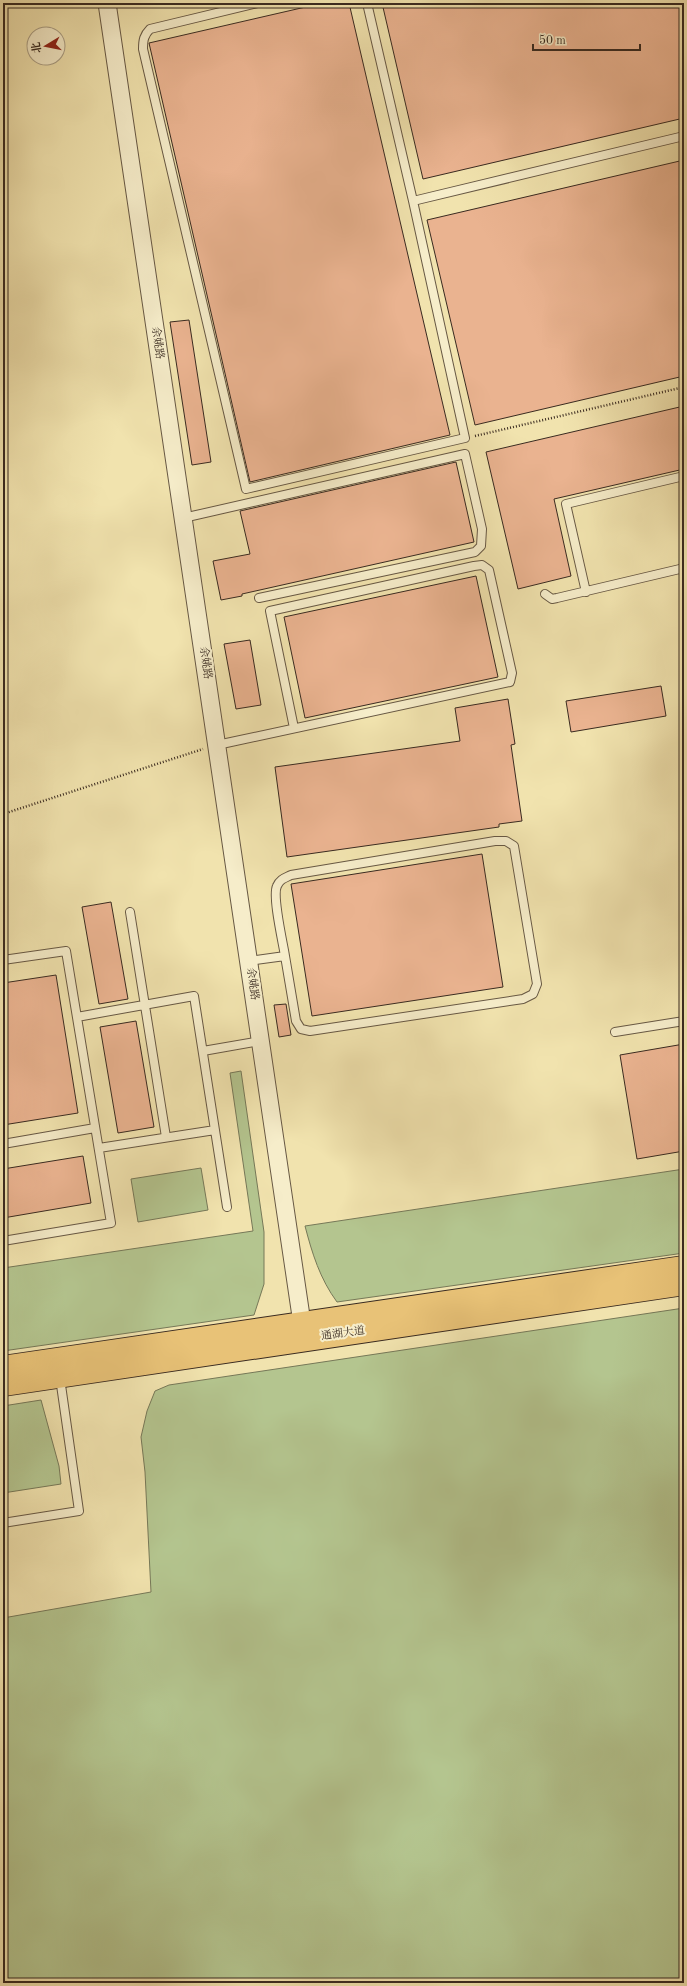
<svg xmlns="http://www.w3.org/2000/svg" width="687" height="1986" font-family="'Old Standard TT','Noto Serif SC',serif">
  <style>
    .green { fill: #b4c58f; stroke: #767858 }
    .building { fill: #eab390; stroke: #392a20 }
    .lines { fill: none; stroke-linecap: round; stroke-linejoin: round }
    .lane-casing { stroke: #675844; stroke-width: 10 }
    .street-casing { stroke: #675844; stroke-width: 19 }
    .primary-casing { stroke: #392a20; stroke-width: 24 }
    .path { stroke: #392a20; stroke-width: 2.5; stroke-dasharray: 1 2; stroke-linecap: butt }
    .lane { stroke: #f6edca; stroke-width: 8 }
    .street { stroke: #f6edca; stroke-width: 17 }
    .primary { stroke: #e8c277; stroke-width: 22 }
    .labels { text-anchor: middle; dominant-baseline: central; stroke-width: 4; stroke-linejoin: round; paint-order: stroke }
    .street-label { font-size: 11px; fill: #392a20; stroke: #f6edca }
  </style>
  <rect width="100%" height="100%" fill="#f1e3ae"/>
  <filter id="stains"><feTurbulence type="fractalNoise" baseFrequency=".005" numOctaves="4"/><feColorMatrix values="0 0 0 0 .2 0 0 0 0 .09 0 0 0 0 .02 0 0 0 .5 -.17"/></filter>
  <radialGradient id="worn" r=".72"><stop offset=".6" stop-color="#630" stop-opacity="0"/><stop offset="1" stop-color="#630" stop-opacity=".3"/></radialGradient>
  <path class="green" d="M241,1071L264,1232V1284L254,1315L3,1351V1268L253,1231L230,1073Z
    M201,1168L208,1210L138,1222L131,1179Z
    M684,1169V1253L337,1302C320,1279 312,1253 305,1226Z
    M684,1308V1983H3V1618L151,1592L145,1472L141,1437L147,1411L155,1391L169,1385Z
    M41,1400L59,1466L61,1484L3,1493V1406Z"/>
  <path class="building" d="M323,3H349L450,435L250,482L149,43Z
    M382,3H684V118L423,179Z
    M684,160V376L475,425L427,220Z
    M189,320L211,462L192,465L170,322Z
    M684,406V469L554,499L571,576L518,589L486,452Z
    M456,462L474,542L242,594V596L221,600L213,561L250,554L240,511Z
    M476,576L498,677L305,718L284,617Z
    M250,640L261,705L236,709L224,644Z
    M661,686L666,716L571,732L566,701Z
    M508,699L515,744L511,745L522,821L499,824V827L287,857L275,767L460,741L455,708Z
    M482,854L503,987L312,1016L291,884Z
    M111,902L128,999L99,1004L82,907Z
    M56,975L78,1113L3,1125V983Z
    M286,1004L291,1035L279,1037L274,1005Z
    M136,1021L154,1127L118,1133L100,1027Z
    M684,1044V1151L637,1159L620,1055Z
    M83,1156L91,1203L3,1218V1169Z"/>
  <g class="lines">
    <g class="lane-casing">
      <path id="lane" d="M258,3L150,29C144,35 143,40 143,49L246,489L465,438L413,201L367,3
        M413,201L684,136
        M183,518L465,454L482,529L481,546L475,552L259,598
        M586,592L566,504L684,476
        M545,594L552,599L557,598L684,568
        M217,745L510,682L512,673L489,570L482,565L474,566L270,611L294,728
        M130,912L166,1137
        M3,960L66,951L111,1223L3,1241
        M249,961L285,956L296,1021L301,1029L310,1031L523,999L533,994L537,984L514,846L506,841H495L291,875C285,878 280,879 277,886C272,896 283,943 285,956
        M77,1017L194,996L227,1207
        M615,1032L684,1021
        M203,1051L260,1041
        M3,1144L95,1128
        M99,1148L215,1130
        M3,1523L79,1511L60,1378"/>
    </g>
    <g class="street-casing">
      <path id="street" d="M107,3L302,1323"/>
    </g>
    <g class="primary-casing">
      <path id="primary" d="M3,1367L684,1267
        M3,1385L684,1284"/>
    </g>
    <path class="path" d="M475,436L684,387
      M3,814L203,749"/>
    <use href="#lane" class="lane"/>
    <use href="#street" class="street"/>
    <use href="#primary" class="primary"/>
  </g>
  <g class="labels">
    <g class="street-label">
      <text transform="translate(157 343) rotate(82)">余姚路</text>
      <text transform="translate(205 663) rotate(82)">余姚路</text>
      <text transform="translate(252 984) rotate(82)">余姚路</text>
      <text transform="translate(343 1334) rotate(-8)">通湖大道</text>
    </g>
  </g>
  <rect width="687" height="1986" fill="none" stroke="#f1e3ae" stroke-width="16"/>
  <rect x="4" y="4" width="679" height="1978" fill="none" stroke="#392a20" stroke-width="2"/>
  <rect x="8" y="8" width="671" height="1970" fill="none" stroke="#392a20"/>
  <g transform="translate(46 46) rotate(260)"><circle r="19" fill="#f6edca" stroke="#aa9f86"/>
  <path d="M0-3L7 15L0 10L-7 15Z" fill="#8f2418"/>
  <text y="-6" font-size="11" font-weight="bold" text-anchor="middle" fill="#392a20">北</text>
  </g>
  <path d="M533 44v6h107v-6" fill="none" stroke="#392a20" stroke-width="2"/>
  <text x="539" y="44" font-size="12" fill="#392a20" stroke="#f6edca" stroke-width="3" paint-order="stroke">50 m</text>
  <rect width="100%" height="100%" filter="url(#stains)"/>
  <rect width="100%" height="100%" fill="url(#worn)"/>
</svg>
